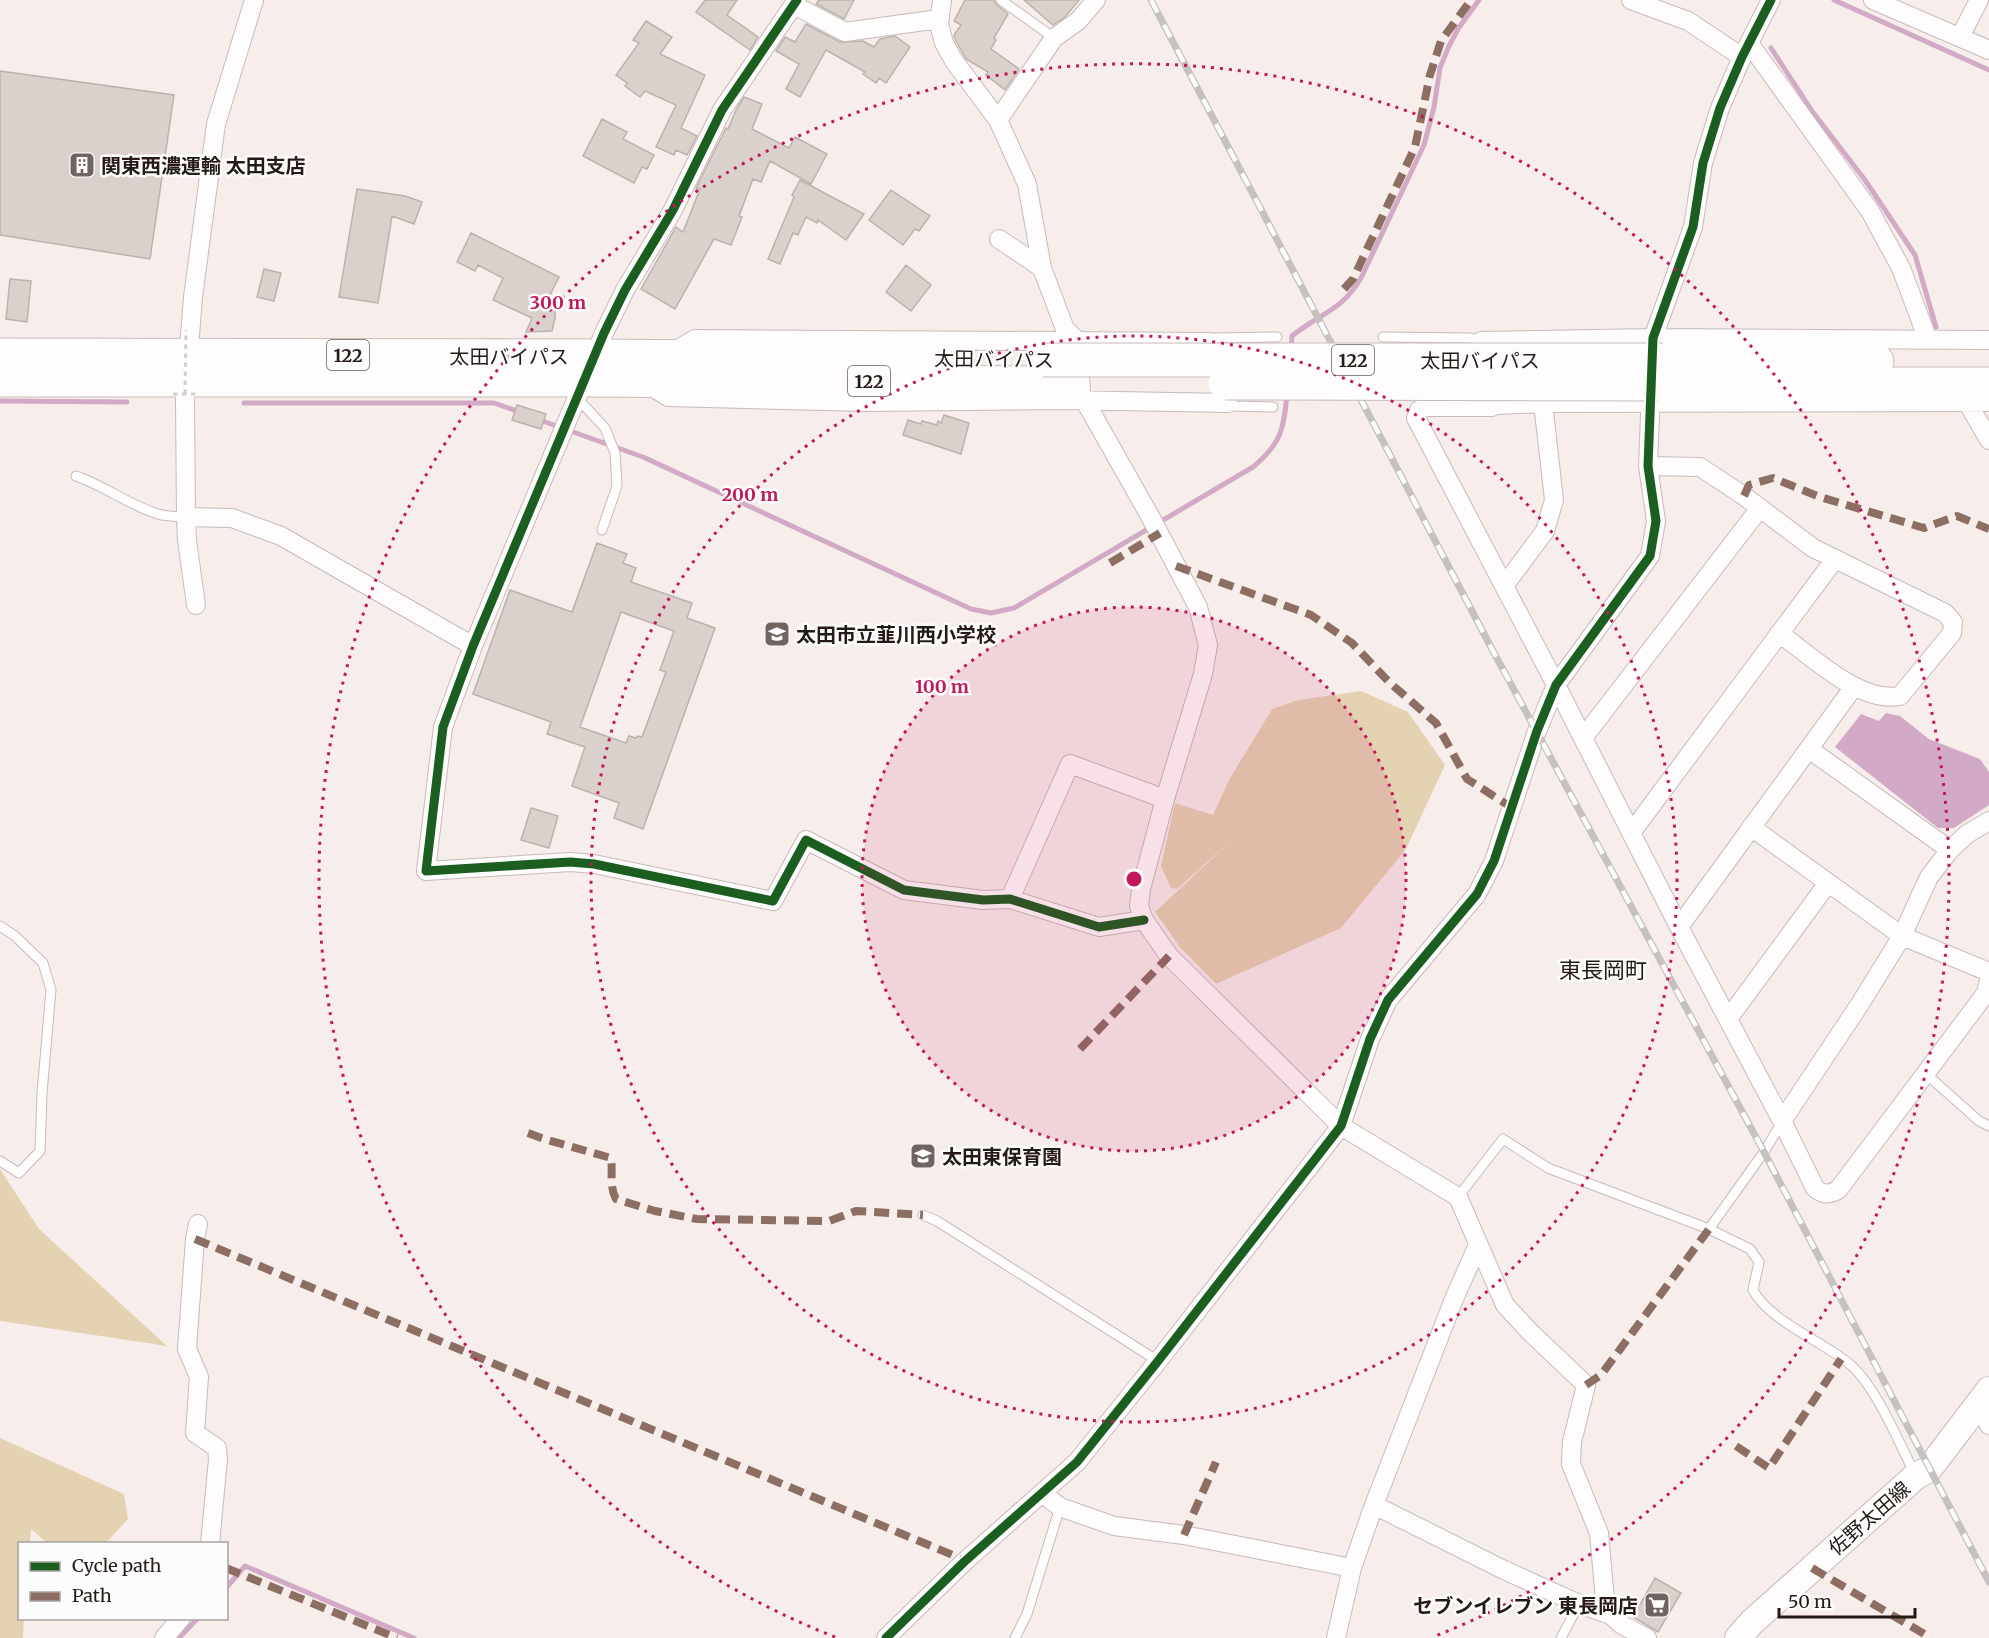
<svg xmlns="http://www.w3.org/2000/svg" width="1989" height="1638" font-family="Merriweather,'Noto Sans JP',serif">
  <style>
    .green { fill: #e4d3b3 }
    .water { fill: #d3aac5 }
    .lines { fill: none; stroke-linecap: round; stroke-linejoin: round }
    .stream { stroke: #d3aac5; stroke-width: 5 }
    .building { fill: #dbd1cc; stroke: #bcb2ad; stroke-width: 1.5; fill-rule: evenodd }
    .lane-casing { stroke: #c7bbb9; stroke-width: 11 }
    .street-casing { stroke: #c7bbb9; stroke-width: 20 }
    .secondary-casing { stroke: #c7bbb9; stroke-width: 28 }
    .highway-casing { stroke: #c7bbb9; stroke-width: 35 }
    .lane { stroke: #fefcfc; stroke-width: 9 }
    .street { stroke: #fefcfc; stroke-width: 18 }
    .secondary { stroke: #fefcfc; stroke-width: 26 }
    .highway { stroke: #fefcfc; stroke-width: 33 }
    .rail-casing { stroke: #c4c1c0; stroke-width: 7 }
    .rail { stroke: #fcfcfc; stroke-width: 4.5; stroke-dasharray: 14; stroke-linecap: butt }
    .highway-bridge-casing { stroke: #c7bbb9; stroke-width: 35; stroke-linecap: butt }
    .path-bridge { stroke: #d3cfce; stroke-width: 3; stroke-dasharray: 4.5 4.5; stroke-linecap: butt }
    .highway-bridge { stroke: #fefcfc; stroke-width: 33 }
    .quiet { stroke: #8d6e63; stroke-width: 8; stroke-dasharray: 15 8; stroke-linecap: butt }
    .cycleway-casing { stroke: #fcfcfc; stroke-width: 13 }
    .cycleway { stroke: #1b5e20; stroke-width: 9 }
    .ring { fill: none; stroke: #c2185b; stroke-width: 3; stroke-dasharray: 3 6 }
    .labels { text-anchor: middle; dominant-baseline: central; stroke-width: 5; stroke-linejoin: round; paint-order: stroke }
    .shield { fill: #fcfcfc; stroke: #675d5b; stroke-width: 1.5 }
    .shield-label { font-size: 18px; font-weight: bold; fill: #271916 }
    .poi-label { font-size: 20px; font-weight: bold; fill: #271916; stroke: #fcfcfc; text-anchor: start }
    .street-label { font-size: 20px; fill: #271916; stroke: #fcfcfc }
    .quarter-label { font-size: 22px; fill: #271916; stroke: #fcfcfc }
    .centre { fill: #c2185b; stroke: #fcfcfc; stroke-width: 3 }
    .ring-label { font-size: 18px; text-anchor: middle; font-weight: bold; fill: #c2185b; stroke: #fcfcfc; stroke-width: 5; stroke-linejoin: round; paint-order: stroke }
  </style>
  <rect width="100%" height="100%" fill="#f7eeec"/>
  <path class="green" d="M1361,691L1408,712L1445,765L1406,849L1341,928L1216,984L1180,947L1155,912L1234,838L1177,889L1171,888L1161,866L1175,803L1213,815L1229,780L1272,709L1298,700Z
    M0,1169L39,1229L167,1346L0,1321Z
    M0,1438L124,1494L128,1519L106,1543H47L31,1529L30,1543L20,1544V1618L24,1619L23,1638H0Z"/>
  <path class="water" d="M1886,713L1900,716L1929,739L1980,759L1989,772V805L1954,828H1938L1835,747L1861,714L1879,721Z"/>
  <g class="lines">
    <path class="stream" d="M1834,0L1989,70
      M1771,48L1812,111L1865,180L1915,255L1936,327
      M1291,350L1292,336C1320,313 1341,312 1361,278L1424,145L1434,107L1440,68L1448,48L1458,29L1479,0
      M0,401L127,402
      M244,403H494L520,412
      M537,419L643,457L971,609L991,613L1014,608L1253,467C1282,443 1284,428 1287,393
      M226,1588L245,1566L414,1638
      M179,1638L198,1618"/>
  </g>
  <path class="building" d="M705,0H737L727,15L758,37L750,50L696,12Z
    M819,0H854L844,19L816,4Z
    M965,0H994L997,5L1008,14L994,38L996,40L991,49L1019,69L1005,90L986,75L988,72L966,59L955,39L954,35L961,25L954,21Z
    M1024,0H1079L1065,17L1053,25Z
    M646,21L672,37L660,54L705,75L681,128L697,136L687,155L676,150L674,155L656,147L676,105L645,91L640,97L625,86L627,83L616,75L639,43L633,40Z
    M806,24L840,42L863,41L874,47L880,39L895,36L910,47L886,83L879,78L876,83L863,74L865,72L826,50L800,97L786,89L799,64L776,51L785,37L795,42Z
    M0,71L174,95L150,259L0,235Z
    M744,97L762,104L752,129L789,148L795,137L827,154L811,184L770,161L761,182L753,179L739,216L742,217L731,245L714,239L675,309L641,289L676,227L683,232L700,189L696,188L726,128L728,129L736,110Z
    M602,119L627,132L623,139L654,155L647,169L642,167L634,183L583,156Z
    M800,180L864,214L846,240L818,220L817,223L806,217L798,235L793,233L780,264L768,259L794,197L792,195Z
    M357,189L405,196L422,202L414,224L392,216L378,303L339,297Z
    M891,190L930,216L919,231L915,229L903,245L869,220Z
    M471,233L559,277L546,303L555,309V318L552,331L526,332L532,318L493,300L503,278L478,265L475,271L457,262Z
    M906,265L931,285L911,311L886,292Z
    M264,269L281,273L274,301L257,297Z
    M10,279L31,281L27,322L6,319Z
    M517,405L546,414L541,429L512,420Z
    M944,415L969,423L961,454L903,435L908,420L921,424L922,421L937,425L938,421L941,423Z
    M597,543L627,554L623,563L636,568L631,582L692,603L687,618L715,628L643,829L614,818L619,803L572,786L585,747L547,734L551,722L473,694L510,590L572,612ZM621,612L674,631L660,670L666,672L642,737L637,736L636,738L629,736L626,743L580,727Z
    M531,808L558,816L549,848L521,840Z
    M1655,1578L1681,1593L1658,1632L1633,1617Z"/>
  <g class="lines">
    <g class="lane-casing">
      <path id="lane" d="M1001,0L1054,38
        M1383,337L1470,338L1481,341
        M1210,342L1215,338L1277,337
        M577,398L605,428L615,453L617,486L602,530
        M1228,403L1234,406L1273,407
        M76,476C105,486 129,505 158,514C167,517 177,516 186,517
        M0,926L15,936L43,963L51,990L42,1093L40,1151L19,1173L0,1161
        M1925,1073L1979,1121L1989,1126
        M1458,1197L1503,1139L1548,1168L1709,1229L1750,1249L1759,1262L1753,1290C1770,1322 1825,1342 1852,1366C1877,1389 1899,1443 1915,1474
        M923,1215L937,1221L1158,1361
        M1709,1229L1764,1152L1782,1122
        M1015,1638L1027,1614L1060,1507
        M1561,1638L1579,1604"/>
    </g>
    <g class="street-casing">
      <path id="street" d="M797,0L722,110L673,210L625,290L604,333L473,646L443,727L426,871L570,862L594,864L773,901L806,840L904,890L983,900L1010,899L1099,927L1144,920
        M942,0L939,24L944,43L954,61L998,120L1027,184L1042,268L1065,329L1067,394L1084,400
        M1631,0L1688,21L1742,57
        M1873,0L1989,50
        M794,5L845,32L939,19
        M1960,37L1979,0
        M1749,43L1870,211L1901,268L1928,340
        M998,120L1054,38L1078,21L1096,0
        M999,239L1042,268
        M1065,329L1079,342L1081,394L1151,518L1198,607L1208,645L1203,674L1165,799L1141,889L1139,906L1144,920L1169,956L1341,1126L1458,1197L1505,1305L1529,1331L1586,1385L1572,1442L1571,1464L1599,1533L1605,1600L1611,1615
        M1481,341L1653,338L1989,340
        M673,352L695,339L1210,342
        M649,385L668,397L865,402L1063,400L1228,403
        M1967,402L1989,440
        M1989,402L1543,403L1497,405L1492,407H1426L1419,410L1416,418L1556,685L1679,927L1782,1121L1815,1188C1823,1195 1828,1195 1838,1190L1986,993L1989,980
        M1648,466L1700,467L1744,496L1813,548L1945,613L1953,622L1952,633L1900,696C1860,704 1810,655 1779,633
        M186,517L232,518L281,536L473,646
        M1504,586L1545,531L1554,500L1543,403
        M196,605L187,540L186,517L185,400L193,297L216,124L254,0
        M1583,738L1760,508
        M1809,749L1950,850
        M1751,827L1902,936L1989,972
        M1631,833L1835,559
        M1010,899L1070,764L1165,799
        M1679,927L1853,688
        M1728,1019L1828,883
        M1782,1121L1860,1004L1902,936L1929,877L1950,850L1967,834L1989,821
        M198,1224L195,1239L187,1349L199,1377L195,1433L217,1448L218,1459L210,1544
        M1979,1403L1989,1425
        M1043,1494L1060,1507L1114,1526L1184,1535L1352,1568
        M1374,1505L1504,1570L1579,1604L1611,1615L1622,1625L1647,1638
        M164,1638L181,1618
        M886,1638L964,1562L1077,1462L1158,1361L1341,1126L1370,1039L1388,1000L1477,894L1494,861L1537,731L1556,685L1650,556L1656,521L1648,466L1653,338L1693,227L1703,163L1720,108L1742,57L1771,0
        M1336,1638L1352,1568L1374,1505L1454,1299L1478,1245"/>
    </g>
    <g class="secondary-casing">
      <path id="secondary" d="M1738,1638L1752,1622L1916,1476L1929,1469L1989,1390"/>
    </g>
    <g class="highway-casing">
      <path id="highway" d="M0,355L595,356L942,359
        M1663,360L1877,361
        M0,380H585L1044,383
        M1658,384H1989"/>
    </g>
    <use href="#lane" class="lane"/>
    <use href="#street" class="street"/>
    <use href="#secondary" class="secondary"/>
    <use href="#highway" class="highway"/>
    <g class="rail-casing">
      <path id="rail" d="M1151,0L1493,651L1764,1152L1989,1582"/>
    </g>
    <use href="#rail" class="rail"/>
    <g class="highway-bridge-casing">
      <path id="highway-bridge" d="M1043,360H1663
        M1225,383L1658,384"/>
    </g>
    <path class="path-bridge" d="M173,394H200
      M185,394L186,330"/>
    <use href="#highway-bridge" class="highway-bridge"/>
    <path class="quiet" d="M1344,289L1353,279L1415,147L1430,75L1441,41L1471,0
      M1744,496L1749,485L1773,478L1820,497L1924,528L1957,516L1989,529
      M1110,563L1160,533
      M1176,566L1311,615L1352,643L1389,682L1436,723L1467,779L1511,807
      M1080,1049L1169,956
      M528,1133L544,1139L611,1158C613,1172 609,1187 616,1199L655,1211L697,1219L829,1221L856,1211L923,1215
      M195,1239L955,1556L964,1562
      M1586,1385L1601,1375L1709,1229
      M1736,1446L1769,1468L1841,1359
      M1184,1535L1216,1462
      M226,1568L397,1638
      M1812,1568L1931,1638"/>
    <g class="cycleway-casing">
      <path id="cycleway" d="M797,0L722,110L673,210L625,290L604,333L473,646L443,727L426,871L570,862L594,864L773,901L806,840L904,890L983,900L1010,899L1099,927L1144,920
        M886,1638L964,1562L1077,1462L1158,1361L1341,1126L1370,1039L1388,1000L1477,894L1494,861L1537,731L1556,685L1650,556L1656,521L1648,466L1653,338L1693,227L1703,163L1720,108L1742,57L1771,0"/>
    </g>
    <use href="#cycleway" class="cycleway"/>
  </g>
  <circle cx="1134" cy="879" r="272" fill="#c2185b" fill-opacity=".12"/>
  <g class="ring">
    <circle cx="1134" cy="879" r="272"/>
    <circle cx="1134" cy="879" r="543"/>
    <path d="M835 1637A815 815 0 1 1 1433 1637"/>
  </g>
  <defs>
    <g id="building-square" transform="scale(1.35)"><rect x="-9" y="-9" width="18" height="18" rx="4" fill="#706461" stroke="#fcfcfc"/><path d="M-4-6H4V6H1V3H-1V6H-4ZM-2.5-4.3h1.7v1.8h-1.7ZM.8-4.3h1.7v1.8H.8ZM-2.5-1h1.7V.8h-1.7ZM.8-1h1.7V.8H.8Z" fill="#fff"/></g>
    <g id="school-square" transform="scale(1.35)"><rect x="-9" y="-9" width="18" height="18" rx="4" fill="#706461" stroke="#fcfcfc"/><path d="M0-5L7-2L0 1L-7-2ZM-4 1L0 2.5L4 1V4Q0 6-4 4Z" fill="#fff"/></g>
    <g id="supermarket-square" transform="scale(1.35)"><rect x="-9" y="-9" width="18" height="18" rx="4" fill="#706461" stroke="#fcfcfc"/><path d="M-6-5.5h2.5l.6 2H6L4.5 2H-2.5L-4.4-4H-6ZM-1.5 3.2a1.3 1.3 0 1 0 .1 0ZM3 3.2a1.3 1.3 0 1 0 .1 0Z" fill="#fff"/></g>
  </defs>
  <g fill-rule="evenodd">
    <use href="#building-square" x="82" y="165"/>
    <use href="#school-square" x="777" y="634"/>
    <use href="#school-square" x="923" y="1156"/>
    <use href="#supermarket-square" x="1657" y="1605"/>
  </g>
  <g class="labels">
    <g class="shield">
      <rect x="327" y="340" width="42" height="30" rx="4.5"/>
      <rect x="1332" y="345" width="42" height="30" rx="4.5"/>
      <rect x="848" y="366" width="42" height="30" rx="4.5"/>
    </g>
    <g class="shield-label">
      <text x="348" y="355">122</text>
      <text x="1353" y="360">122</text>
      <text x="869" y="381">122</text>
    </g>
    <g class="poi-label">
      <text x="101" y="165">関東西濃運輸 太田支店</text>
      <text x="796" y="634">太田市立韮川西小学校</text>
      <text x="942" y="1156">太田東保育園</text>
      <text x="1638" y="1605" text-anchor="end">セブンイレブン 東長岡店</text>
    </g>
    <g class="street-label">
      <text x="509" y="356">太田バイパス</text>
      <text transform="translate(994 359) rotate(1)">太田バイパス</text>
      <text x="1480" y="360">太田バイパス</text>
      <text transform="translate(1869 1518) rotate(-41)">佐野太田線</text>
    </g>
    <g class="quarter-label">
      <text x="1603" y="970">東長岡町</text>
    </g>
  </g>
  <circle cx="1134" cy="879" r="9" class="centre"/>
  <g class="ring-label">
    <text x="558" y="309">300 m</text>
    <text x="750" y="501">200 m</text>
    <text x="942" y="693">100 m</text>
  </g>
  <rect x="18" y="1542" width="210" height="78" fill="#fcfcfc" stroke="#a7a1a0" stroke-width="1.5"/>
  <rect x="30" y="1562" width="30" height="9" fill="#1b5e20" stroke="#a7a1a0" stroke-width="1.5"/>
  <text x="72" y="1572" font-size="18" fill="#271916">Cycle path</text>
  <rect x="30" y="1592" width="30" height="9" fill="#8d6e63" stroke="#a7a1a0" stroke-width="1.5"/>
  <text x="72" y="1602" font-size="18" fill="#271916">Path</text>
  <path d="M1779 1608v9h136v-9" fill="none" stroke="#271916" stroke-width="3"/>
  <text x="1788" y="1608" font-size="18" fill="#271916" stroke="#fcfcfc" stroke-width="4.5" paint-order="stroke">50 m</text>
</svg>
